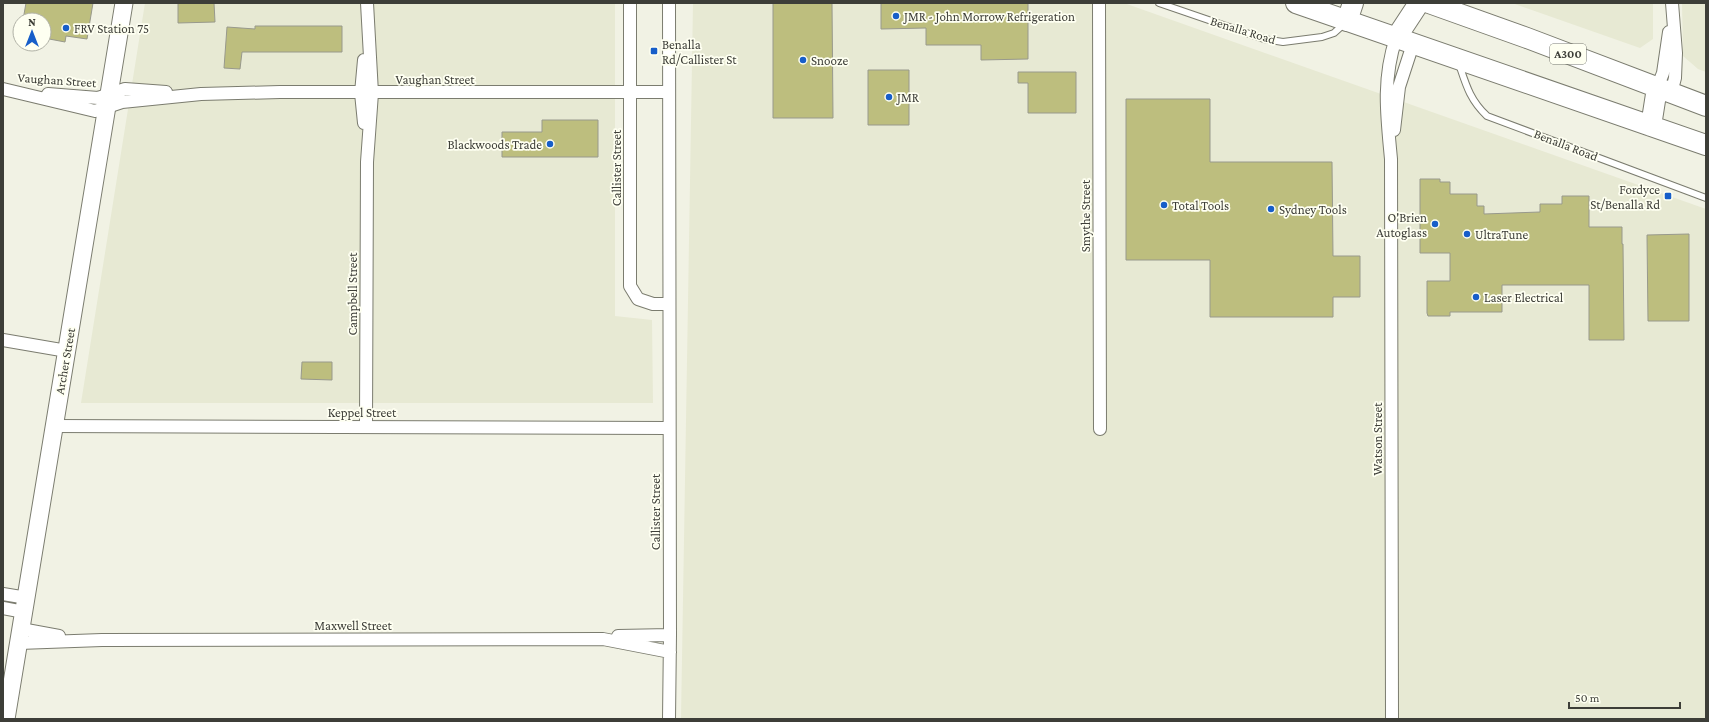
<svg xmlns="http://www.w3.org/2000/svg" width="1709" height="722" font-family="'Crimson Pro',serif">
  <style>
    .built { fill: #e7e9d3 }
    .building { fill: #bdbe7e; stroke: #98998c }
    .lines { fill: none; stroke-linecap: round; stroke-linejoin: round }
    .service-casing { stroke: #7b7c6f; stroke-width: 8 }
    .minor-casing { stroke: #7b7c6f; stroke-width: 14 }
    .secondary-casing { stroke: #7b7c6f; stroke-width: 19 }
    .trunk-casing { stroke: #7b7c6f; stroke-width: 22 }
    .service { stroke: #fff; stroke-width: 6 }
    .minor { stroke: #fff; stroke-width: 12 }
    .secondary { stroke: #fff; stroke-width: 17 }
    .trunk { stroke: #fff; stroke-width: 20 }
    .poi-dot { fill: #175ec9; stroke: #fefff1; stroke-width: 1.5 }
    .labels { text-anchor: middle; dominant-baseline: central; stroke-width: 3.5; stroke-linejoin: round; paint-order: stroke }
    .shield { fill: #fefff1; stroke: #777870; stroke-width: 1 }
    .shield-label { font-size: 12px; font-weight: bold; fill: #3d3e38 }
    .poi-label { font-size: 13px; fill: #3d3e38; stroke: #fefff1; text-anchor: start }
    .street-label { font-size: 13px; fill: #3d3e38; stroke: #fefff1 }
  </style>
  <rect width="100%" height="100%" fill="#f1f2e4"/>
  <path class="built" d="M145,3H615V316L652,320L653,403H81Z
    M693,3H1124L1706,209V719H681Z
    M1512,3H1653V39L1640,48Z
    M1682,3H1706V72L1698,69L1683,56Z"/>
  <path class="building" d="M26,3H93L87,39L66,36L65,42L44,38V20H23Z
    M178,3H214L215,22L178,23Z
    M773,3H832L833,118H773Z
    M881,3H1028V59L981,60V45H926V28L881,29Z
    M255,26H342V52H242L240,69L224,68L227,27L255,29Z
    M868,70H909V125H868Z
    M1018,72H1076V113H1028V83H1018Z
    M1126,99H1210V162H1332L1333,256H1360V297H1333V317H1210V260H1126Z
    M542,120H598V157H502V132H542Z
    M1420,179H1440V182H1450V194H1477V206H1484V214L1540,212V204H1562V196H1589V227H1622V244H1623L1624,340H1589V285H1502V312H1450V316H1428L1427,313V281H1450V253H1420Z
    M1689,234V321H1648L1647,235Z
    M302,362H332V380L301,379Z"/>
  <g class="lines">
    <g class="service-casing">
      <path id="service" d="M1159,3L1264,39L1283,42L1322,37L1334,33L1345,23
        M1459,64C1466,85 1470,100 1487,116L1706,198"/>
    </g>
    <g class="minor-casing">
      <path id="minor" d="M630,3V286L638,299L653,304H669
        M1099,3L1100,429
        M1657,88L1663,73L1669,32
        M3,89L95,111L122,102L201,94L280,92H669
        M1671,93L1675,78L1676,53L1672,3
        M48,94L98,98L125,89L166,92
        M364,123L361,93L364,60
        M1394,130L1399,87L1413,44
        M3,340L67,351
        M54,426L669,428
        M366,426L367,162L372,93L367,3
        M3,594L27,598
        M3,608L24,612
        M21,629L59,636
        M618,636L670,635
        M19,643L102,640L603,639L670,652
        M669,719L670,635L669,3
        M1392,719L1391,159C1387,116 1382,80 1396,38"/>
    </g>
    <g class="secondary-casing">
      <path id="secondary" d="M6,719L124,3"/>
    </g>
    <g class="trunk-casing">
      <path id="trunk" d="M1296,3L1706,145
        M1429,3L1527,38L1706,106
        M1347,21L1353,3
        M1396,38L1419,3
        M1651,126L1657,88"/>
    </g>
    <use href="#service" class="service"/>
    <use href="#minor" class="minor"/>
    <use href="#secondary" class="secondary"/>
    <use href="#trunk" class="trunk"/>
  </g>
  <g class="poi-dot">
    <circle cx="896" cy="16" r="4"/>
    <circle cx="66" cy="28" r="4"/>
    <rect x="650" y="47" width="8" height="8" rx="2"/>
    <circle cx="803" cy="60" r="4"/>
    <circle cx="889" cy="97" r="4"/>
    <circle cx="550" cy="144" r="4"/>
    <rect x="1664" y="192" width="8" height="8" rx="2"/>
    <circle cx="1164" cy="205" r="4"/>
    <circle cx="1271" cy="209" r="4"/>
    <circle cx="1435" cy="224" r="4"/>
    <circle cx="1467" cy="234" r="4"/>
    <circle cx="1476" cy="297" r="4"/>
  </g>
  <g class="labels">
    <rect class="shield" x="1550" y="44" width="36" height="20" rx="3"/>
    <g class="shield-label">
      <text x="1568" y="54">A300</text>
    </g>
    <g class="poi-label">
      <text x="904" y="16">JMR - John Morrow Refrigeration</text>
      <text x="74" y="28">FRV Station 75</text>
      <text x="662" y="44">Benalla<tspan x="662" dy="15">Rd/Callister St</tspan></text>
      <text x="811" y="60">Snooze</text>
      <text x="897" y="97">JMR</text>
      <text x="542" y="144" text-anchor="end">Blackwoods Trade</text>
      <text x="1660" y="189" text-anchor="end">Fordyce<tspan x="1660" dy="15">St/Benalla Rd</tspan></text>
      <text x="1172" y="205">Total Tools</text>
      <text x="1279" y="209">Sydney Tools</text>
      <text x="1427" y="217" text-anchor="end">O'Brien<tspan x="1427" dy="15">Autoglass</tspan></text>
      <text x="1475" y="234">UltraTune</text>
      <text x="1484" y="297">Laser Electrical</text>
    </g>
    <g class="street-label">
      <text transform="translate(1243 30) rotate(17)">Benalla Road</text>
      <text x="435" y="79">Vaughan Street</text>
      <text transform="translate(57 80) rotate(4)">Vaughan Street</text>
      <text transform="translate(1566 145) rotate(21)">Benalla Road</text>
      <text transform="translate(616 168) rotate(-90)">Callister Street</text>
      <text transform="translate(1085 216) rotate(-90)">Smythe Street</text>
      <text transform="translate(352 294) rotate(-90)">Campbell Street</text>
      <text transform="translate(65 361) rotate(-80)">Archer Street</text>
      <text x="362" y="412">Keppel Street</text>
      <text transform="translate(1377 439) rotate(-90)">Watson Street</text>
      <text transform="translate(655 512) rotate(-90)">Callister Street</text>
      <text x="353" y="625">Maxwell Street</text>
    </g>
  </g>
  <rect width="1709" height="722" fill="none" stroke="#3d3e38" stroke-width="8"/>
  <g transform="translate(32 32)"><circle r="19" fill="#fefff1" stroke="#b1b2a7"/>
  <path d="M0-3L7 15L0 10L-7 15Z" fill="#175ec9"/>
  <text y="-6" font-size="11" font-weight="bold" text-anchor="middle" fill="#3d3e38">N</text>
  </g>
  <path d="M1569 702v6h111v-6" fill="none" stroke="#3d3e38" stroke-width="2"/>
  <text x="1575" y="702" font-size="12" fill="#3d3e38" stroke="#fefff1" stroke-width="3" paint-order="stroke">50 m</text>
</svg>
